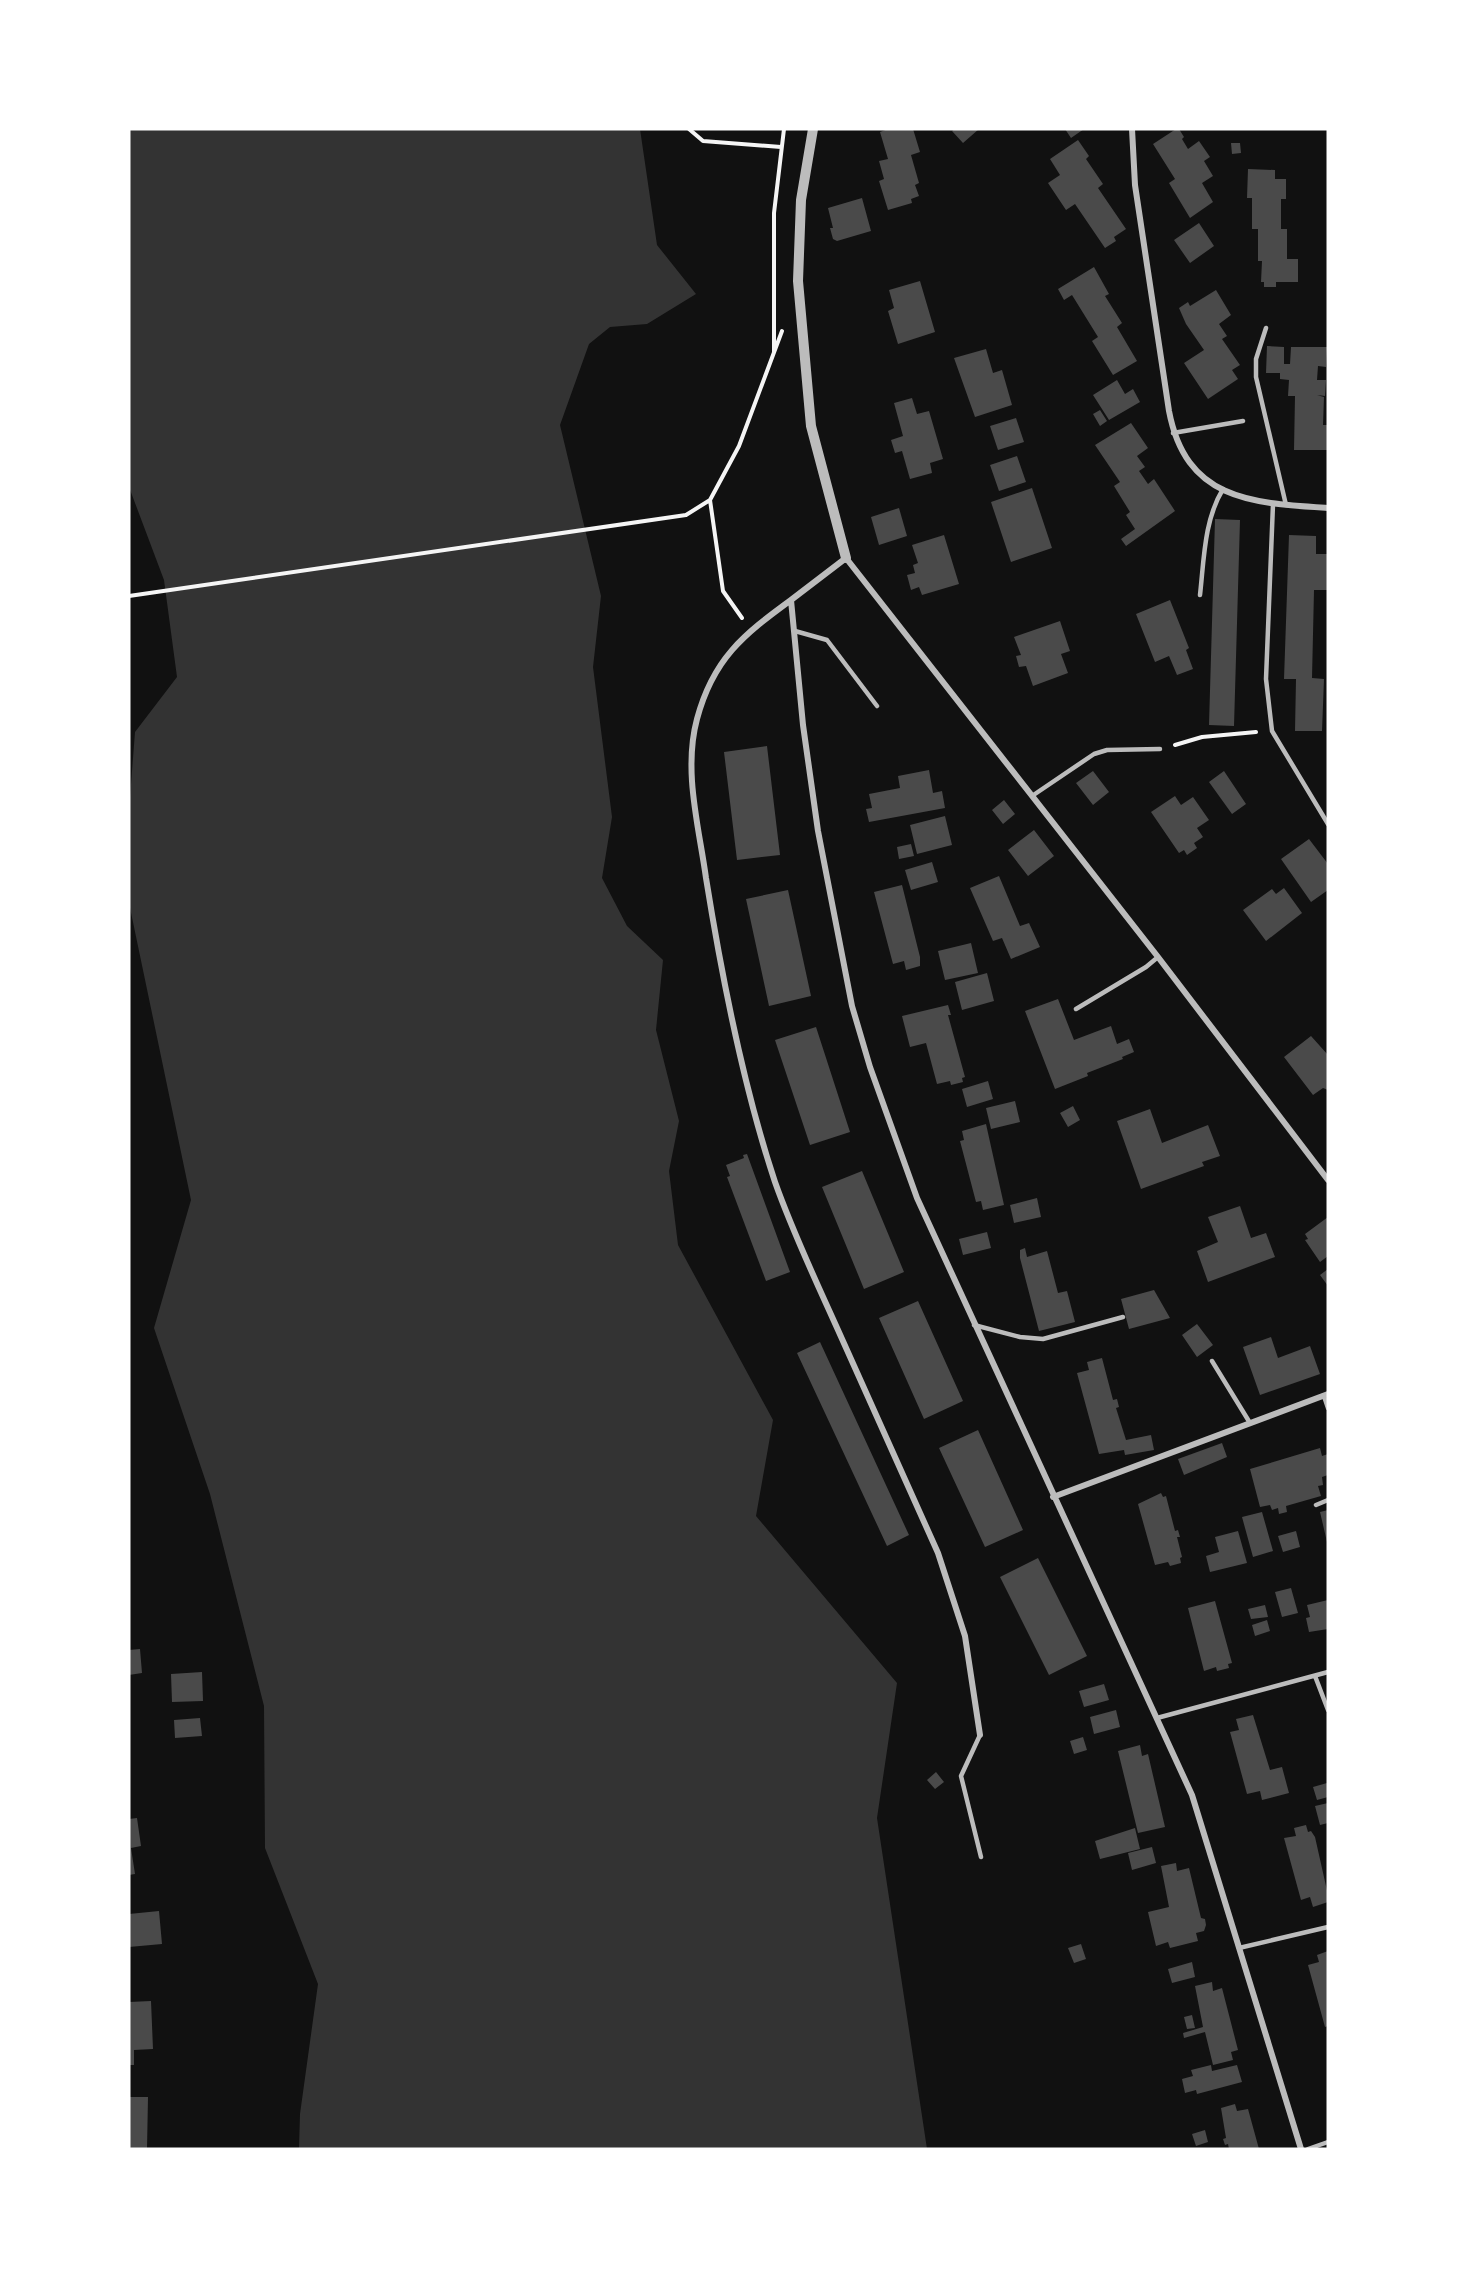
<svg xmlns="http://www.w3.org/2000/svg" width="1457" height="2278" font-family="'Public Sans',sans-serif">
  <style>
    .water { fill: #333 }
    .building { fill: #4a4a4a }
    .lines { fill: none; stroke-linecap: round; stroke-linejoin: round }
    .path { stroke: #f5f5f5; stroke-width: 4 }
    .service { stroke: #bcbcbc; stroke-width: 4.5 }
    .minor { stroke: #bcbcbc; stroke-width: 6 }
    .tertiary { stroke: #bcbcbc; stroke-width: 10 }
  </style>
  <rect width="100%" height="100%" fill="#111"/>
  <path class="water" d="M129,129H640L657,245L696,294L647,324L610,327L589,344L560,425L601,596L593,667L612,817L602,878L627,926L663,960L656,1030L679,1121L669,1171L678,1245L773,1420L756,1516L897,1683L877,1818L927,2149H299L300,2114L318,1984L265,1848L264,1706L210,1494L154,1328L191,1200L129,903V810L135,732L177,677L164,580L129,487Z"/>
  <path class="building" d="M888,129H913L920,152L911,155L919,183L915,185L919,196L911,199L912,203L888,210L879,181L884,179L879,161L888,159L880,132Z
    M955,129H979L963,143L952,131Z
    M1065,129H1084L1071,138Z
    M1176,129H1179L1184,137L1182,139L1188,149L1199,141L1210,157L1204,161L1213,176L1202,183L1213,202L1190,218L1169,183L1175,179L1153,144Z
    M1078,140L1089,156L1086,159L1103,184L1098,188L1126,229L1114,237L1116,241L1105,248L1075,204L1066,210L1048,183L1060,175L1050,159Z
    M1231,143H1240L1241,153L1232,154Z
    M1248,169L1275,170V179H1286V199H1281V229H1287V259H1298V282H1276V287H1264V282H1261L1262,261H1258V229H1252V198H1247Z
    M862,198L871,231L837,241L833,239L830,228H833L828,208Z
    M1199,223L1214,246L1190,263L1174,240Z
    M1094,267L1109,294L1105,296L1122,323L1117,327L1137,361L1113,375L1092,341L1098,337L1072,295L1064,300L1058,289Z
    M920,281L935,332L898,344L888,311L894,308L889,290Z
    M1216,290L1231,315L1219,324L1227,336L1222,339L1240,365L1232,370L1238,379L1208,399L1184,363L1204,350L1186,324L1179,308L1188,302L1190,306Z
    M1267,346L1284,347V364H1290L1291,347H1327L1326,367L1318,366L1317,380H1326L1325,396L1317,395L1324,397L1323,425H1328V450H1294L1295,396H1288L1289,380L1280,379V373H1266Z
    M986,349L993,373L1002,370L1012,405L975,417L954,358Z
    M1117,380L1125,394L1133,389L1140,402L1109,420L1093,395Z
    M912,398L917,414L929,411L943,459L930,463L932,473L910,479L902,451L895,453L891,440L903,436L894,403Z
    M1100,410L1107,421L1100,426L1093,414Z
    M1016,418L1024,442L998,450L990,426Z
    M1131,423L1148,448L1137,456L1145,467L1139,471L1148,484L1154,479L1175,511L1126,546L1121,539L1135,529L1126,515L1130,512L1114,486L1120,482L1095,445Z
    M1017,456L1026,482L999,491L990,465Z
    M1032,488L1052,548L1011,562L991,502Z
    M899,508L907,536L879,545L871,517Z
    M1215,519L1240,520L1234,726L1209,725Z
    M944,535L959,584L922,595L919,587L911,590L907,575L915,573L913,565L918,563L912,545Z
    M1289,535L1316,536V554H1328V590H1314L1312,678L1324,679L1322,731H1295L1296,679H1284Z
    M1170,600L1189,648L1186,650L1193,669L1177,675L1169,656L1155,662L1136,614Z
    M1060,621L1070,651L1061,654L1068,673L1033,686L1026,666L1019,667L1016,656L1021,655L1014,637Z
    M767,746L780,855L737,860L724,752Z
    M929,770L933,793L942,791L945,808L869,822L866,809L872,808L869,794L900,788L898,776Z
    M1093,771L1109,792L1093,805L1076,783Z
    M1224,771L1246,804L1232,814L1209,782Z
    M1175,796L1181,805L1193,797L1209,820L1197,828L1203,837L1194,843L1197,848L1187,855L1184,850L1179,853L1151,812Z
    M1004,800L1015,814L1003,824L992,810Z
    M945,816L952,845L917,854L910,825Z
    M1034,830L1054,856L1028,876L1008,850Z
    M1309,839L1328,864V890L1311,902L1281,859Z
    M911,844L914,856L899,859L897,847Z
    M932,862L938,882L911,890L905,870Z
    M999,876L1020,926L1029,923L1040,947L1011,959L1002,938L993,941L970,888Z
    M902,885L920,957V966L906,970L904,961L893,964L874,892Z
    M1284,888L1302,913L1266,941L1243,910L1272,889L1276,894Z
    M788,890L811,996L769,1006L746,899Z
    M971,943L978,973L945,980L938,951Z
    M987,973L994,1001L962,1010L955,982Z
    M1058,999L1074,1040L1111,1026L1117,1044L1129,1039L1134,1052L1122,1057L1123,1059L1087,1073L1088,1076L1055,1089L1025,1011Z
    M948,1005L951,1015H948L965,1077L962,1078L963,1082L951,1085L950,1081L937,1084L926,1043L910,1047L902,1016Z
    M816,1027L850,1132L810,1145L775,1040Z
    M1311,1036L1328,1055V1090L1323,1088L1313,1095L1284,1057Z
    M988,1081L993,1099L967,1107L962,1089Z
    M1015,1101L1020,1122L991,1129L986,1108Z
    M1073,1106L1080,1120L1068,1127L1060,1113Z
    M1150,1109L1162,1143L1208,1125L1220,1156L1202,1162L1204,1166L1141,1189L1117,1121Z
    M986,1124L1004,1205L983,1210L981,1201L976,1202L960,1141L964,1140L962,1131Z
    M747,1154L790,1272L766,1281L727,1177L730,1176L726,1165L744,1158L743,1155Z
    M862,1171L904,1272L864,1289L822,1187Z
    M1037,1198L1041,1217L1014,1223L1010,1205Z
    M1240,1206L1251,1238L1266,1233L1275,1257L1208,1282L1197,1251L1218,1242L1208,1217Z
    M1328,1217V1256L1320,1262L1305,1240L1308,1239L1305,1234Z
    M987,1232L991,1248L963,1255L959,1239Z
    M1025,1248L1027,1257L1047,1251L1058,1293L1067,1291L1075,1322L1039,1331L1020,1258V1250Z
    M1328,1269V1286L1320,1275Z
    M1154,1290L1170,1318L1129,1329L1121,1299Z
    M918,1301L963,1401L924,1419L879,1318Z
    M1197,1324L1213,1345L1197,1357L1182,1335Z
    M1271,1337L1278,1358L1310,1346L1320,1374L1260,1395L1243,1347Z
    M820,1342L909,1535L887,1546L797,1353Z
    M1102,1358L1113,1400L1117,1399L1119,1407L1116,1408L1126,1440L1151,1435L1154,1450L1125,1455L1124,1450L1099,1454L1077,1373L1089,1370L1087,1362Z
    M978,1430L1023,1530L985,1547L939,1448Z
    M1222,1443L1227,1457L1184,1475L1178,1459Z
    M1320,1448L1322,1456L1328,1454V1475L1322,1477L1323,1485L1318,1486L1321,1496L1286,1506L1287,1512L1279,1514L1278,1508L1272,1510L1270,1505L1260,1507L1250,1469Z
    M1161,1493L1163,1497L1166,1496L1175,1531L1178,1530L1180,1537H1177L1182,1557L1180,1558L1181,1563L1170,1566L1168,1562L1155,1565L1138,1504Z
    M1328,1510V1542H1327L1320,1512Z
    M1262,1512L1273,1551L1253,1557L1242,1517Z
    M1238,1531L1247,1563L1210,1572L1206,1556L1219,1552L1215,1537Z
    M1296,1531L1300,1547L1283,1552L1278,1536Z
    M1038,1558L1087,1656L1049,1675L1000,1577Z
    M1291,1588L1298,1613L1282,1617L1275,1592Z
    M1328,1600V1629L1309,1632L1306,1618L1310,1617L1307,1605Z
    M1215,1601L1232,1663L1228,1664L1229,1668L1217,1671L1216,1667L1204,1671L1188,1608Z
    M1265,1605L1268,1617L1251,1619L1248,1609Z
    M1267,1620L1270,1631L1255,1636L1252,1625Z
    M140,1649L142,1673L129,1675V1650Z
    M202,1672L203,1701L172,1702L171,1674Z
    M1104,1684L1109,1700L1084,1707L1079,1691Z
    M1116,1710L1120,1727L1094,1734L1090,1717Z
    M1253,1715L1270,1770L1282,1767L1289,1793L1262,1800L1260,1791L1247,1794L1230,1732L1239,1730L1236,1719Z
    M200,1718L202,1736L175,1738L174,1720Z
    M1083,1737L1087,1750L1074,1754L1070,1741Z
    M1140,1745L1142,1756L1148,1754L1165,1827L1138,1833L1118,1751Z
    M936,1772L944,1782L935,1789L927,1780Z
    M1327,1783L1328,1797L1317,1800L1313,1787Z
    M1328,1803V1823L1320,1825L1315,1806Z
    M137,1818L141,1846L131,1848L135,1874L129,1875V1819Z
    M1306,1825L1308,1832L1311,1831L1315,1837L1328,1895V1902L1313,1907L1310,1897L1301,1900L1284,1838L1296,1836L1294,1828Z
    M1135,1828L1140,1849L1100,1859L1095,1841Z
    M1152,1847L1156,1863L1132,1870L1128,1853Z
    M1176,1863L1177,1871L1189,1868L1201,1918L1205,1919L1206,1925L1204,1931L1196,1933L1198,1941L1170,1948L1168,1942L1156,1946L1148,1912L1169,1907L1161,1866Z
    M159,1911L162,1944L129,1947V1914Z
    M1081,1944L1086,1959L1074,1963L1068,1948Z
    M1328,1951V2026L1325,2027L1308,1965L1319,1962L1317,1955Z
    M1192,1962L1195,1977L1172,1983L1168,1969Z
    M1212,1982L1213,1991L1222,1988L1238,2050L1231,2052L1233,2060L1213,2065L1205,2032L1184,2038L1183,2033L1203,2027L1195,1986Z
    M151,2001L153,2049L134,2050V2065H129V2002Z
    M1192,2015L1195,2028L1187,2029L1184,2017Z
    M1211,2065L1212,2071L1237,2065L1242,2082L1197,2094L1196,2090L1185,2093L1182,2079L1193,2076L1191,2070Z
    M129,2097H148L147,2149H129Z
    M1235,2104L1237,2111L1248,2109L1259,2149H1229L1228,2144L1225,2145L1223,2139L1226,2138L1221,2108Z
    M1205,2130L1208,2142L1196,2146L1192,2134Z"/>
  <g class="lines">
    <path class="path" d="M689,129L703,141L781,147
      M774,352V213L784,129
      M710,500L723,591L742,618
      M129,596L686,515L710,500L739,446L782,331
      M1175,745L1202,737L1256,732"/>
    <path class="service" d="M1266,328L1256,359V377L1286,505
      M1173,433L1243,421
      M1273,504L1266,679L1272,731L1328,824
      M1200,595C1204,560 1204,520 1223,489
      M795,631L827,640L877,706
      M1032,796L1094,754L1107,750L1160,749
      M1076,1009L1146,967L1158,957
      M974,1325L1020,1337L1043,1339L1123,1317
      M1212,1361L1250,1423
      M1324,1396L1328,1408
      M1316,1505L1328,1500
      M1315,1676L1328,1710
      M1157,1718L1328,1672
      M980,1735L961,1776L981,1857
      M1239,1948L1328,1927
      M1308,2149L1328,2142"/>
    <path class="minor" d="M1132,129L1135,185L1169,411C1186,500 1250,503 1328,508
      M791,600C743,635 713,659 697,719C683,771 699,827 706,878C722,978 743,1086 775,1182C793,1233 816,1281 838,1330C871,1404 905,1479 938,1553L965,1636L980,1735
      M1053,1497L1328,1394
      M1301,2149L1192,1795L917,1198L870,1067L852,1006L818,831L803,725L791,600L846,558L1158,957L1328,1180"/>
    <path class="tertiary" d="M813,129L801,200L798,281L811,426L846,558"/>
  </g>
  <rect width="1457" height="2278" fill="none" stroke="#ffffff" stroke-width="261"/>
</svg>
